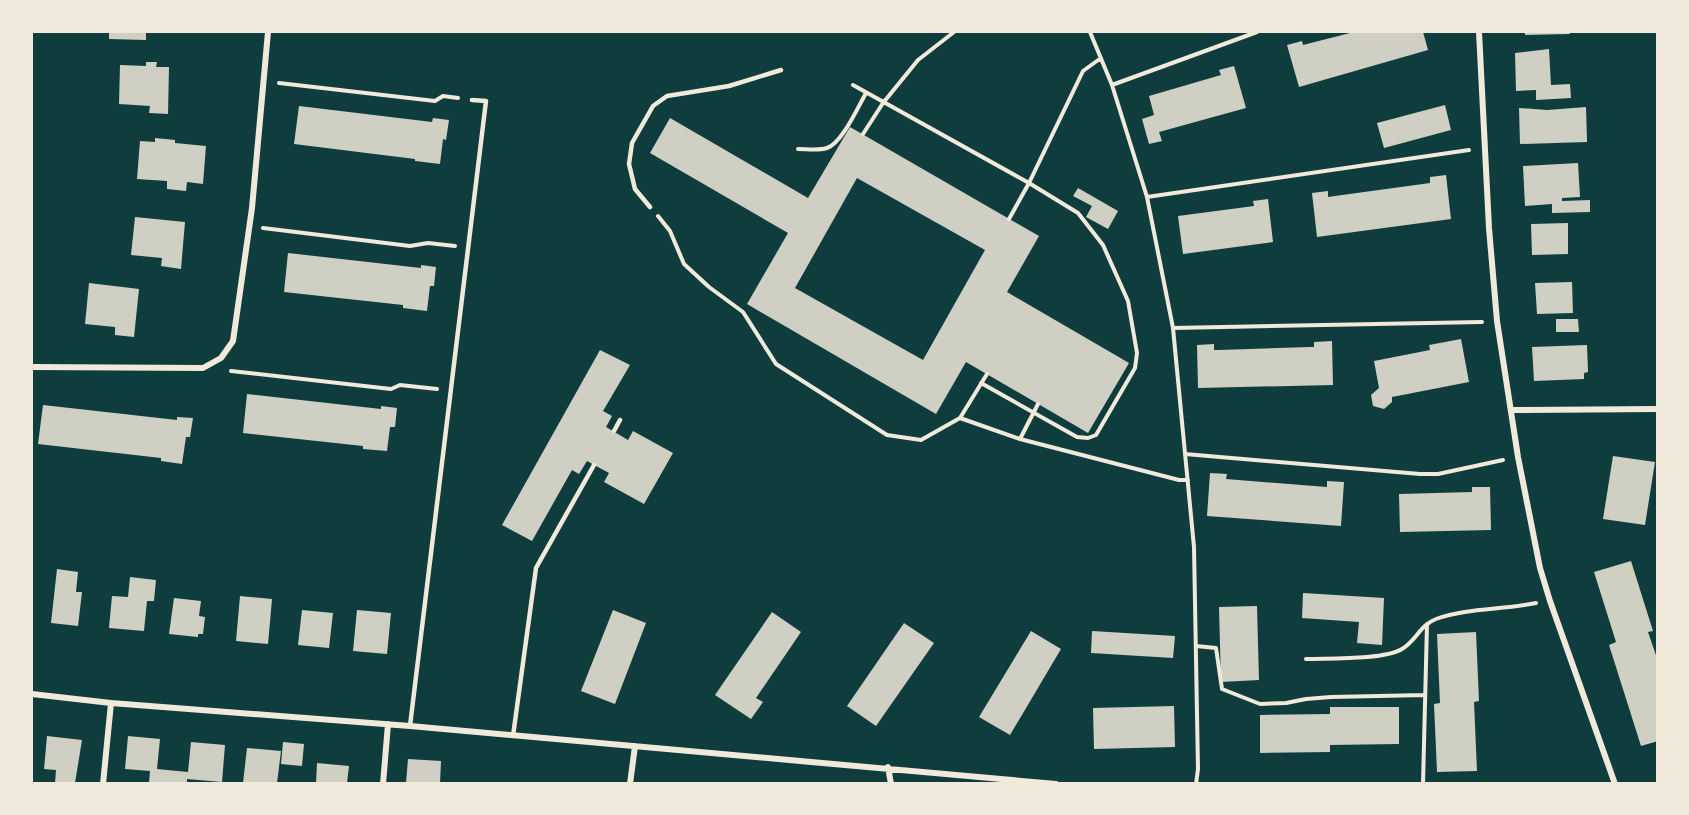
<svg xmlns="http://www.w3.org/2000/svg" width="1689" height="815" font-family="'Work Sans',sans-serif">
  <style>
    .building { fill: #cfcfc3; fill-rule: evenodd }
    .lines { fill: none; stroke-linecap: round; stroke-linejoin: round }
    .path { stroke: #f1e9da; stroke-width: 4 }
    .service { stroke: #f1e9da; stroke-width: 4.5 }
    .minor { stroke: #f1e9da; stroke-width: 6 }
  </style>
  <rect width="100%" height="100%" fill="#0f3d3e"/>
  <path class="building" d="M109,32H146V40L109,39Z
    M1354,32H1423L1428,50L1299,87L1287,45L1302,41L1303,45Z
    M1525,32H1569L1570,34L1525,35Z
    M1549,49L1551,85L1570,84L1571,98L1536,100V90L1516,91L1515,53Z
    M146,62H157L156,67H169L168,114L149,113L150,106L119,104L120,65L146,66Z
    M1234,66L1246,108L1159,132L1162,141L1149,144L1142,119L1154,115L1149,96L1221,75L1219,70Z
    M1445,105L1451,130L1384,148L1377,123Z
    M299,106L432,122L433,118L449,120L446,140L443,139L440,164L415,161V159L294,144Z
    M1586,107L1587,142L1520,144L1519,108L1547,110Z
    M670,118L808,198L850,127L1039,236L1007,292L1129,363L1088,433L966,362L936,414L747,304L788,233L650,153ZM857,178L985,250L923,360L795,288Z
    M155,138L175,140V143L206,146L203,184L187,182L186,191L167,189V181L137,179L140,141L155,142Z
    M1578,163L1580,197L1562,198V201L1590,200V212L1552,213V204L1525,206L1523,166Z
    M1446,175L1451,219L1317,237L1312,193L1328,191V197L1335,196L1430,183V177Z
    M1078,188L1118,211L1108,229L1086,217L1092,206L1073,196Z
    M1268,199L1273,242L1183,254L1178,216L1254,206L1253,201Z
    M135,217L185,222L181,269L161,266L162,258L131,255Z
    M1568,223V254L1532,255L1531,224Z
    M288,253L421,268V265L436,267L434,286H430L427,311L403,308V305L284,292Z
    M1572,282L1573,313L1537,314L1535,283Z
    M89,283L139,289L134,337L115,335V327L85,324Z
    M1556,319H1578L1579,332H1556Z
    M1461,339L1469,382L1392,397V402L1384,409L1373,406L1371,395L1379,388L1374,361L1430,350L1429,345Z
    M1332,341L1333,385L1198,388L1197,345L1214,344V350H1219L1310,347H1314V342Z
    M1587,345L1588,372L1584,373V379L1534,381L1532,347Z
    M600,350L630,365L603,411L612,416L606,427L628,440L633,431L673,453L644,504L604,482L609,473L587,461L579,474L572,470L532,541L502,525Z
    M247,394L381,409V406L397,408L395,427H390L387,451L363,449V446L243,433Z
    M43,405L177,420V417L193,418L190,437H186L182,464L161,461V458L38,444Z
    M1613,456L1655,462L1645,525L1603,519Z
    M1210,473L1227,474L1226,479L1327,487V481L1344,482L1341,526L1207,516Z
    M1472,487H1490L1491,530L1400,532L1399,494L1472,492Z
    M1631,561L1653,631L1648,632L1658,661V741L1641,746L1609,645L1616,642L1594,572Z
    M57,569L78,572L76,592H82L78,626L51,623Z
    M130,577L156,580L154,601H147L144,631L109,628L112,596L128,597Z
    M1303,593L1384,598L1382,645L1357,643L1359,622L1302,618Z
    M240,596L272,599L268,644L236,641Z
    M174,598L201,601L199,616L205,617L203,634H198V637L169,634Z
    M1257,606L1259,680L1221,682L1219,607Z
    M302,610L333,613L329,648L298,645Z
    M357,610L391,613L387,654L353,651Z
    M613,610L646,623L615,704L581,691Z
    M772,612L801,632L756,698L763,702L751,719L715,695Z
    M904,623L934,643L876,726L847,706Z
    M1031,631L1061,649L1010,735L979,717Z
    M1092,631L1175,636L1173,658L1091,653Z
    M1476,632L1479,701L1474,702L1477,771L1437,772L1434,704L1440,703L1437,634Z
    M1174,706L1175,747L1094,749L1093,708Z
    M1330,707H1399V744L1330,745V752L1260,753V715L1330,714Z
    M47,736L82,740L75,783H55L56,770L44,769Z
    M128,736L160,739L157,769L188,772L191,742L225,745L222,782L187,779V783H149L150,771L125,769Z
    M283,742L304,744L302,766L281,764Z
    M247,748L281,751L277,783H243Z
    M408,759L441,761L440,783H406Z
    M317,763L349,766L347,783H316Z"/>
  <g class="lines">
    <path class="path" d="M1090,32L1112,85L1147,197L1173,328L1194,547L1198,769L1196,784
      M279,83L435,101L443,96L458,98
      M853,85L1029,183L1078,213L1103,245L1128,301L1137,353L1135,368L1096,435L1088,438L1077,437L981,383
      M1112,85L1257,32
      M863,134L883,103L918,60L954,32
      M798,149C807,149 818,151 827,148C842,143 858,107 866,93
      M1147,197L1469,150
      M658,216L670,231L684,264L709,287L743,312L776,364L887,435L921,440L960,418L987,374
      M1009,219L1029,183L1083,71L1101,58
      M263,228L410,246L428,243L455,246
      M1173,328L1482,322
      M231,371L391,389L400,385L437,389
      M960,418L1020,439L1179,480H1188
      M1020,439L1038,404
      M1185,454L1420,474H1438L1503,460
      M1196,646L1216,648L1222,689L1260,704L1286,703L1306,699L1331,697L1425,695
      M1306,659C1329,658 1384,660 1402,649C1416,641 1420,625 1436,619C1467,608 1503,610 1536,603
      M1423,784L1427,624"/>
    <path class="service" d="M650,207L635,189L629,164L632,143L653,106L667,96L729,86L781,70
      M614,431L620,420
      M410,726L486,101L472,100
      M513,736L536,568L594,465"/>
    <path class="minor" d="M1479,32L1489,228L1497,321L1518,457L1540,568L1550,601L1615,784
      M32,367L203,368L221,358L233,341L252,208L268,32
      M1512,410L1658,409
      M32,694L111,703L410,726L1056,784
      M888,767L891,784
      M103,784L111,703
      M383,784L388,724
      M630,784L635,746"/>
  </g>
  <rect width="1689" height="815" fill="none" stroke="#f1e9da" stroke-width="66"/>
</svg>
